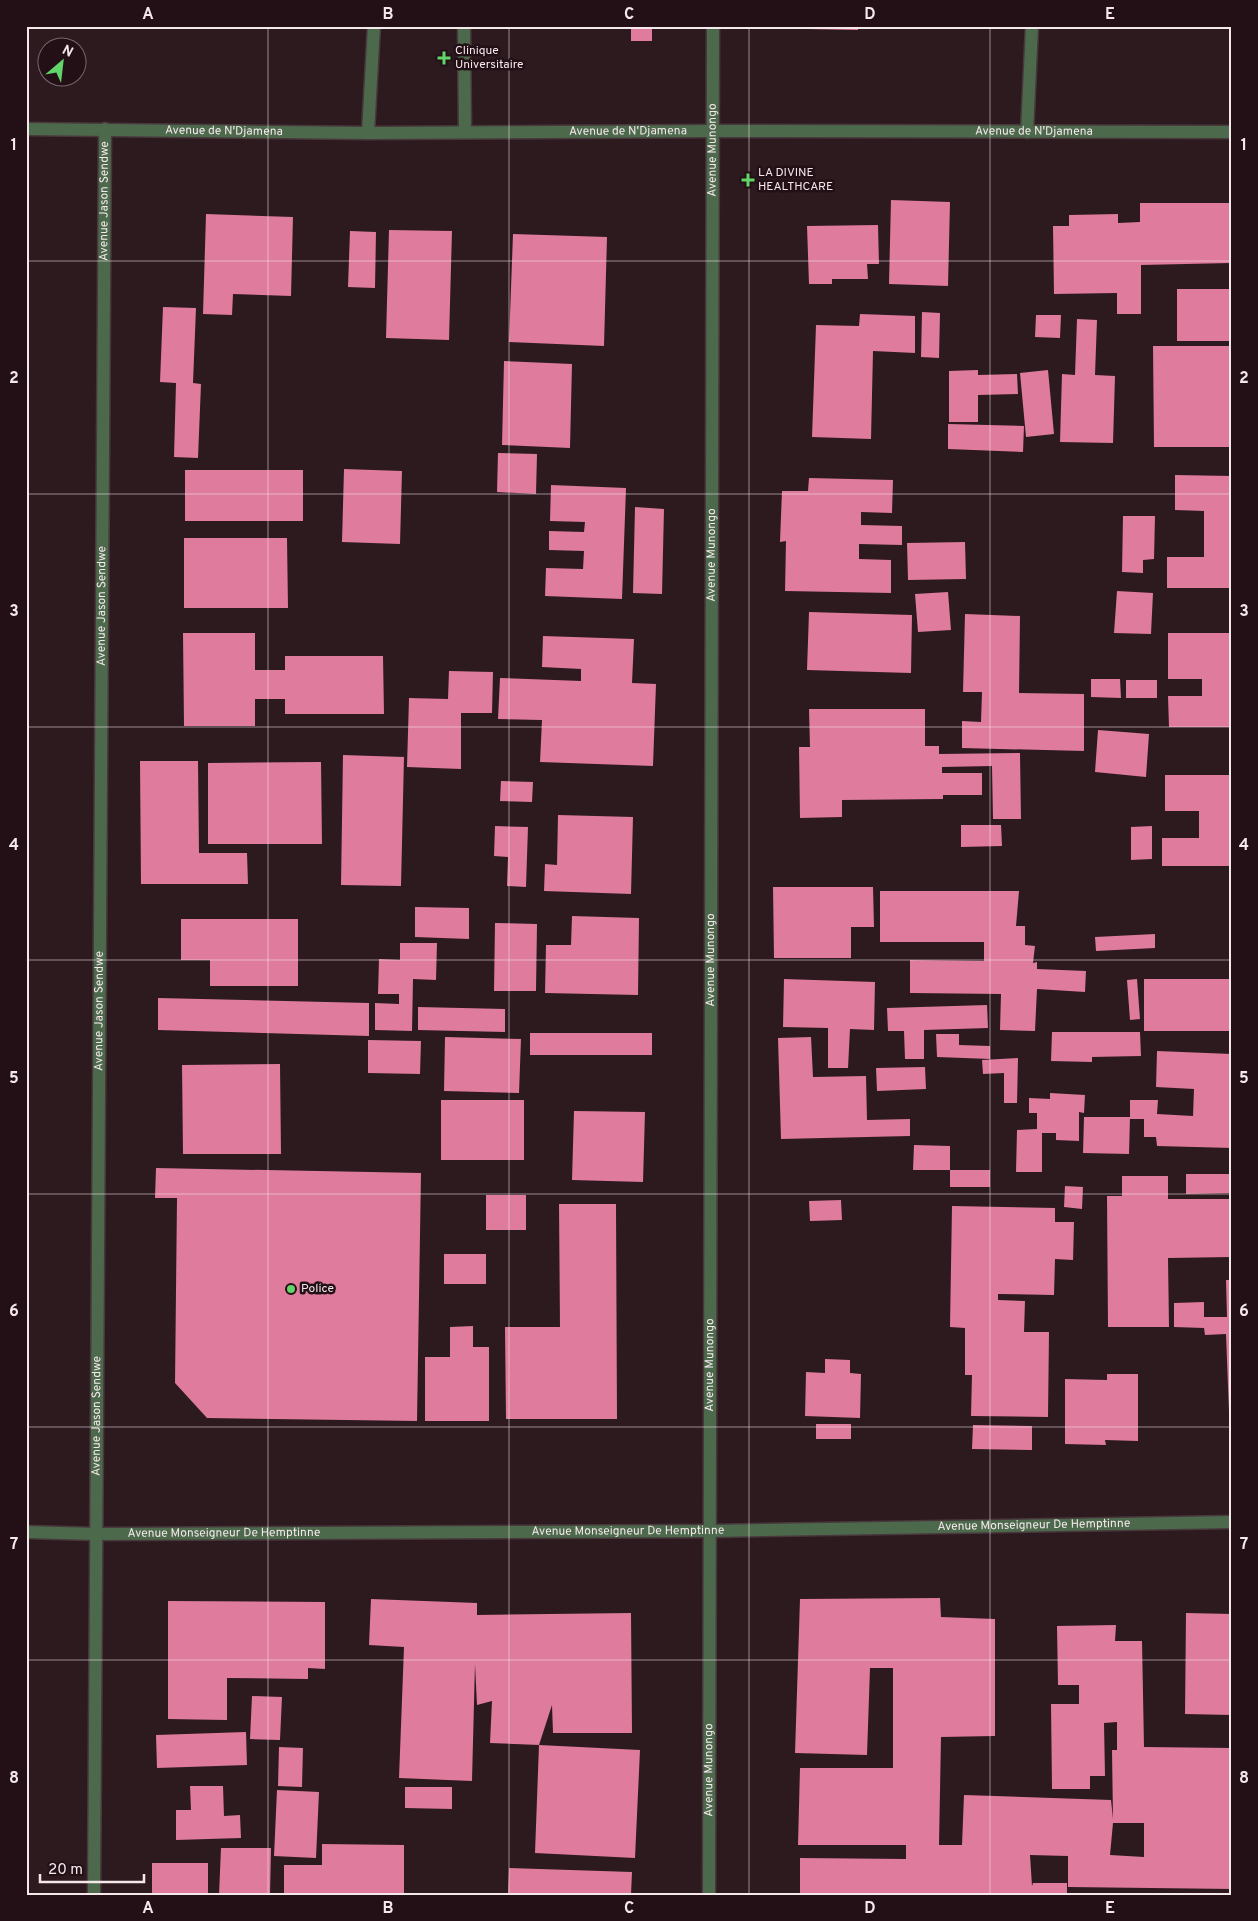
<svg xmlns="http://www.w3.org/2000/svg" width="1258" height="1921" font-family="Overpass,sans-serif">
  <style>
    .building { fill: #df7b9c; fill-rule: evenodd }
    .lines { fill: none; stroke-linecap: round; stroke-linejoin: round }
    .minor-casing { stroke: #48373c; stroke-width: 15 }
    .minor { stroke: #4c694c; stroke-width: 12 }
    .grid { fill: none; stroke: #f5e8eb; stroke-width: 1; stroke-opacity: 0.55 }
    .poi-dot { fill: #62d469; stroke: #221016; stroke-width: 2 }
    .labels { text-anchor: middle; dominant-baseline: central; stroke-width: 5; stroke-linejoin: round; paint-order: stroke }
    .poi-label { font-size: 12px; fill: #f5e8eb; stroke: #221016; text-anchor: start }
    .street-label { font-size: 12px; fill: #f5e8eb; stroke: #221016 }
    .neatline { fill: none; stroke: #f5e8eb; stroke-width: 2 }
    .grid-label { font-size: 16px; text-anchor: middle; font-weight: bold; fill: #f5e8eb }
  </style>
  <rect width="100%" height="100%" fill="#2c1a1f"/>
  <path class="building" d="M631,26H652V41H631Z
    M807,26H858V30L807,29Z
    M891,200L950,202L948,286L889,284Z
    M1140,203H1230L1231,263L1141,265V314H1117V293L1054,294L1053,226H1069V215L1118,214V223L1140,222Z
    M206,214L293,217L291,296L233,294L232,315L203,314Z
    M878,225L879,264H867L868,279H832V284H809L807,226Z
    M389,230L452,231L449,340L386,338Z
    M350,231L376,232L375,288L348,287Z
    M513,234L607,237L604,346L509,342Z
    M1177,289H1232V341H1177Z
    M163,307L196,308L193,383L201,384L198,458L174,457L176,383L160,382Z
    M922,312L940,313L939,358L921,357Z
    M860,314L915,316V353L873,351L871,439L812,437L816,325L859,326Z
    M1036,315H1061L1060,338L1035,337Z
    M1077,319L1097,320L1095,375L1115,376L1113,443L1060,442L1062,374L1075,375Z
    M1153,346H1232V447H1154Z
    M504,361L572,364L570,448L502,445Z
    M978,370V375L1017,374L1018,394L978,395V422H949V371Z
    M1048,370L1054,434L1026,437L1020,373Z
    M948,424L1024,426L1023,452L948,449Z
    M498,453L537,454L536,494L497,492Z
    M344,469L402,471L400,544L342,542Z
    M185,470H303V521H185Z
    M1175,475L1232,476V588H1167V557H1204V511L1175,510Z
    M809,478L893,480L892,513L861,512V525L902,526V545L859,544V559L891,560V593L785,591L786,541L780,542L782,491H808Z
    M551,485L626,488L622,599L545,596L546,568L583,569L584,551L549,550V531L584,532L585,522L550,521Z
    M635,507L664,509L662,594L633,593Z
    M1123,516H1155L1154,559L1143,560V573L1122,572Z
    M184,538H287L288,608H184Z
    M965,542L966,579L908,580L907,543Z
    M1117,591L1153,593L1151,634L1114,633Z
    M948,592L951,630L918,632L915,594Z
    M809,612L912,615L911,673L807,670Z
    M965,614L1020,616L1019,693L1084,694V751L962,748V721L981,722L982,692H963Z
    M183,633H255V670H285V656H383L384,714H285V699H255V726H184Z
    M1168,633H1232V727H1169L1168,696H1202V679H1168Z
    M543,636L634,639L632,683L656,684L653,766L540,762L542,720L498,719L500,678L581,681V669L542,667Z
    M449,671L493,672L492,713H461V769L407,767L409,698L448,699Z
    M1091,679H1120L1121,698L1091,697Z
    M1126,680H1157V698H1126Z
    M809,709H925V746H939V754L1020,753L1021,819H993L992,766L942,767V773H982V795H943V799L842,800V817L800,818L799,747H810Z
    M1098,730L1149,734L1146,777L1095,772Z
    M343,755L404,757L401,886L341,885Z
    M140,761H198L199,853H247L248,884H141Z
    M321,762L322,844H208V763Z
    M1165,775H1232V866H1162V838H1199V811H1165Z
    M501,781L533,782L532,802L500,801Z
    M558,815L633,817L631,894L544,891L545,864L557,865Z
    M961,825H1001L1002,846L961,847Z
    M495,826L528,827L526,887L507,886L508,857L494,856Z
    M1152,826V859L1131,860V827Z
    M773,887H873L874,927H851V958H774Z
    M880,891H1019L1016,926H1025V945L1035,946L1033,963L1037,962V969L1086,971L1085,992L1037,989L1035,1031L1000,1030L1001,994L910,993V960L984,961V942H880Z
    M415,907L469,908V939L415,937Z
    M572,916L639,918L638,995L545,993L546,945H571Z
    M181,919H298V986H210V960H181Z
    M495,923L537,924L536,991H494Z
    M1155,934V948L1096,951L1095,937Z
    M400,943H437L436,980L413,979L412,1031L375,1030V1003L399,1004V994H378L379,959L400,960Z
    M784,979L875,982L874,1030L850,1029L848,1068H828V1028L783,1027Z
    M1137,979L1140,1019L1130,1020L1127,980Z
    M1144,979H1232V1031H1144Z
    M158,998L369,1003V1036L158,1030Z
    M987,1005L988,1028L924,1030V1059H905L904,1031H888L887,1008Z
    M418,1007L505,1009V1032L418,1030Z
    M1052,1032H1140L1141,1056L1092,1057V1062L1051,1061Z
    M530,1033H652V1055H530Z
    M936,1034H959V1045L990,1046V1059L937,1057Z
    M445,1037L521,1039L519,1093L444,1091Z
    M811,1037L813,1077L866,1076L867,1120L910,1119V1136L781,1139L778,1038Z
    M368,1040L421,1041L420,1074L368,1073Z
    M1157,1051L1232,1054V1148L1157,1146L1156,1137H1144V1119H1130V1100H1158L1157,1114L1193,1116L1194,1089L1156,1087Z
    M1018,1058L1017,1103H1004V1073L983,1074L982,1060Z
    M280,1064L281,1154H183L182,1065Z
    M925,1067L926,1089L877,1091L876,1068Z
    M1050,1093L1085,1095L1084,1113L1079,1112V1141L1056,1140V1133H1042V1172H1016L1017,1130L1037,1129V1113H1029V1098L1050,1099Z
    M441,1100H524V1160H441Z
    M574,1111L645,1112L643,1182L572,1180Z
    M1084,1117H1130L1129,1154L1083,1153Z
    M914,1145L950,1146V1170H913Z
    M156,1168L421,1173L417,1421L207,1418L175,1383L177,1198H155Z
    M950,1170H990V1187H950Z
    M1186,1174H1232V1193L1186,1194Z
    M1122,1176H1168V1199H1232V1257L1168,1258L1169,1327H1108L1107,1196H1122Z
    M1065,1186L1083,1187L1082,1209L1064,1207Z
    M486,1195H526V1230H486Z
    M841,1200L842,1220L810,1221L809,1201Z
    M559,1204H616L617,1419H506L505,1327H560Z
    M952,1206L1055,1208V1222H1074L1073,1260L1055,1259L1054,1295L998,1294V1300L1025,1301L1024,1332H1049L1048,1417L971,1416L972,1375H965V1328L950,1327Z
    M444,1254H486V1284H444Z
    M1226,1280H1232V1411L1229,1412L1226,1334L1205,1335L1204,1328L1174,1327V1303L1204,1302V1317H1227Z
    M26,1296H28L29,1369H26Z
    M473,1326V1347H489V1421H425V1357H450V1327Z
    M825,1359L850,1360V1373L861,1374L860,1418L805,1416L806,1372L825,1373Z
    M1107,1374H1138V1441L1105,1440L1106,1445L1065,1444V1379L1107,1380Z
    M816,1424H851V1439H816Z
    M973,1425L1032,1426V1450L972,1449Z
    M940,1598L941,1617L995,1619V1736L941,1737L939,1845H962L964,1795L1111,1800L1113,1819L1112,1750H1117V1722L1104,1723L1105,1776H1090V1789H1052L1051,1704H1079V1685H1058L1057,1626L1116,1625L1115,1641H1142L1144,1747L1232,1748V1889L1068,1887V1856L1030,1855L1032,1886L1033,1883H1067V1895H800V1858L906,1859V1845H798L800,1768H893V1668H870L867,1755L795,1753L800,1599ZM1113,1823H1144V1857L1110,1855Z
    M371,1599L477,1603V1615L631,1613L632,1733H553L552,1705L539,1745L490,1743L492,1701L477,1705L475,1664L472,1781L399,1778L404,1647L369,1645Z
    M168,1601L325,1602V1669L308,1668V1679L227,1678V1720L168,1719Z
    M1186,1613L1232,1614V1715L1185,1714Z
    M26,1648H29L28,1693H26Z
    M252,1696L282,1697L280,1740L250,1739Z
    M246,1732L247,1765L157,1768L156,1735Z
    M539,1745L640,1750L635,1858L535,1853Z
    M279,1747L303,1748L302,1787L278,1786Z
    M190,1786H223L224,1816L240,1815L241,1838L176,1840V1810H191Z
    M405,1787H452V1809L405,1808Z
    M277,1790L319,1792L316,1858L274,1856Z
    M322,1844L404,1845V1895H284V1865H322Z
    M221,1848H271L270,1895H219Z
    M152,1863H208V1895H152Z
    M509,1868L632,1872L631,1895H508Z"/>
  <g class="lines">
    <g class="minor-casing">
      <g id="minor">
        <path d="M464,26L465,132"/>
        <path id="s1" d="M26,129L368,133L712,131L1232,132"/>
        <path d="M1027,132L1032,26"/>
        <path d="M368,133L374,26"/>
        <path id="s2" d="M26,1532L96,1534L711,1531L1232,1522"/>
        <path id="s3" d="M94,1895L105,129"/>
        <path id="s4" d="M709,1895L713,26"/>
      </g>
    </g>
    <use href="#minor" class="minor"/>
  </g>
  <path class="grid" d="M268,26V1895M509,26V1895M749,26V1895M990,26V1895M26,261H1232M26,494H1232M26,727H1232M26,960H1232M26,1194H1232M26,1427H1232M26,1660H1232"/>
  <g class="poi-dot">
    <path d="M441.5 50.5h5v5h5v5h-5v5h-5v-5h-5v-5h5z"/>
    <path d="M745.5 172.5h5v5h5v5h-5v5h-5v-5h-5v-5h5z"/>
    <circle cx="291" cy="1289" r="5"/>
  </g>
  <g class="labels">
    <g class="poi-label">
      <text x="455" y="51">Clinique<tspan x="455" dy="14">Universitaire</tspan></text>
      <text x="758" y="173">LA DIVINE<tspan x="758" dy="14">HEALTHCARE</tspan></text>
      <text x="301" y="1289">Police</text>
    </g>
    <g class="street-label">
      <text stroke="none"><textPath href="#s1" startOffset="198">Avenue de N'Djamena</textPath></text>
      <text stroke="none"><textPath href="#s1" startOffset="602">Avenue de N'Djamena</textPath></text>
      <text stroke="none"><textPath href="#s1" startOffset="1008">Avenue de N'Djamena</textPath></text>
      <text stroke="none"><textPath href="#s4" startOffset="1745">Avenue Munongo</textPath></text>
      <text stroke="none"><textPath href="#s3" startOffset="1694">Avenue Jason Sendwe</textPath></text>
      <text stroke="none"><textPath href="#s4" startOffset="1340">Avenue Munongo</textPath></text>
      <text stroke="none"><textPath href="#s3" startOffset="1289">Avenue Jason Sendwe</textPath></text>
      <text stroke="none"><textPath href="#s4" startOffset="935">Avenue Munongo</textPath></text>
      <text stroke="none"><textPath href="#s3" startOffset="884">Avenue Jason Sendwe</textPath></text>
      <text stroke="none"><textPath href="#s4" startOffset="530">Avenue Munongo</textPath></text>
      <text stroke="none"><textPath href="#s3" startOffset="479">Avenue Jason Sendwe</textPath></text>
      <text stroke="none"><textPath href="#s2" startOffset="1008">Avenue Monseigneur De Hemptinne</textPath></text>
      <text stroke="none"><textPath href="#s2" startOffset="602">Avenue Monseigneur De Hemptinne</textPath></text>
      <text stroke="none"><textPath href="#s2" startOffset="198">Avenue Monseigneur De Hemptinne</textPath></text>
      <text stroke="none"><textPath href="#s4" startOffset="125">Avenue Munongo</textPath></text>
    </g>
  </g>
  <rect width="1258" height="1921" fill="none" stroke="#221016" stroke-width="55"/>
  <g transform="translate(62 62) rotate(28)"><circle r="24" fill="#221016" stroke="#76666b"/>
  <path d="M0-4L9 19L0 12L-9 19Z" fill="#62d469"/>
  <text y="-8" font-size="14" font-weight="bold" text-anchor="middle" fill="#f5e8eb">N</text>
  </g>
  <path d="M40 1874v8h104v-8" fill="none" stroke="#f5e8eb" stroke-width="2.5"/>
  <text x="48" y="1874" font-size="15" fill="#f5e8eb" stroke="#221016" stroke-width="4" paint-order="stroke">20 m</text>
  <rect x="28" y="28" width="1202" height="1866" class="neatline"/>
  <g class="grid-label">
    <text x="148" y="19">A</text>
    <text x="388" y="19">B</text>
    <text x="629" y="19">C</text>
    <text x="870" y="19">D</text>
    <text x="1110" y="19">E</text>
    <text x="14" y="150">1</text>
    <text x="1244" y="150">1</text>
    <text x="14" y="383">2</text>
    <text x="1244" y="383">2</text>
    <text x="14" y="616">3</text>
    <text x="1244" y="616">3</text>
    <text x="14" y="850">4</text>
    <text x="1244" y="850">4</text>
    <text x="14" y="1083">5</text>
    <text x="1244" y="1083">5</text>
    <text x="14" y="1316">6</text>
    <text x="1244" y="1316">6</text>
    <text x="14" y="1549">7</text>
    <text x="1244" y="1549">7</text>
    <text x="14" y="1783">8</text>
    <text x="1244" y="1783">8</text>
    <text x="148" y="1913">A</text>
    <text x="388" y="1913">B</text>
    <text x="629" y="1913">C</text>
    <text x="870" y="1913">D</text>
    <text x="1110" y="1913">E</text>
  </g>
</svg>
